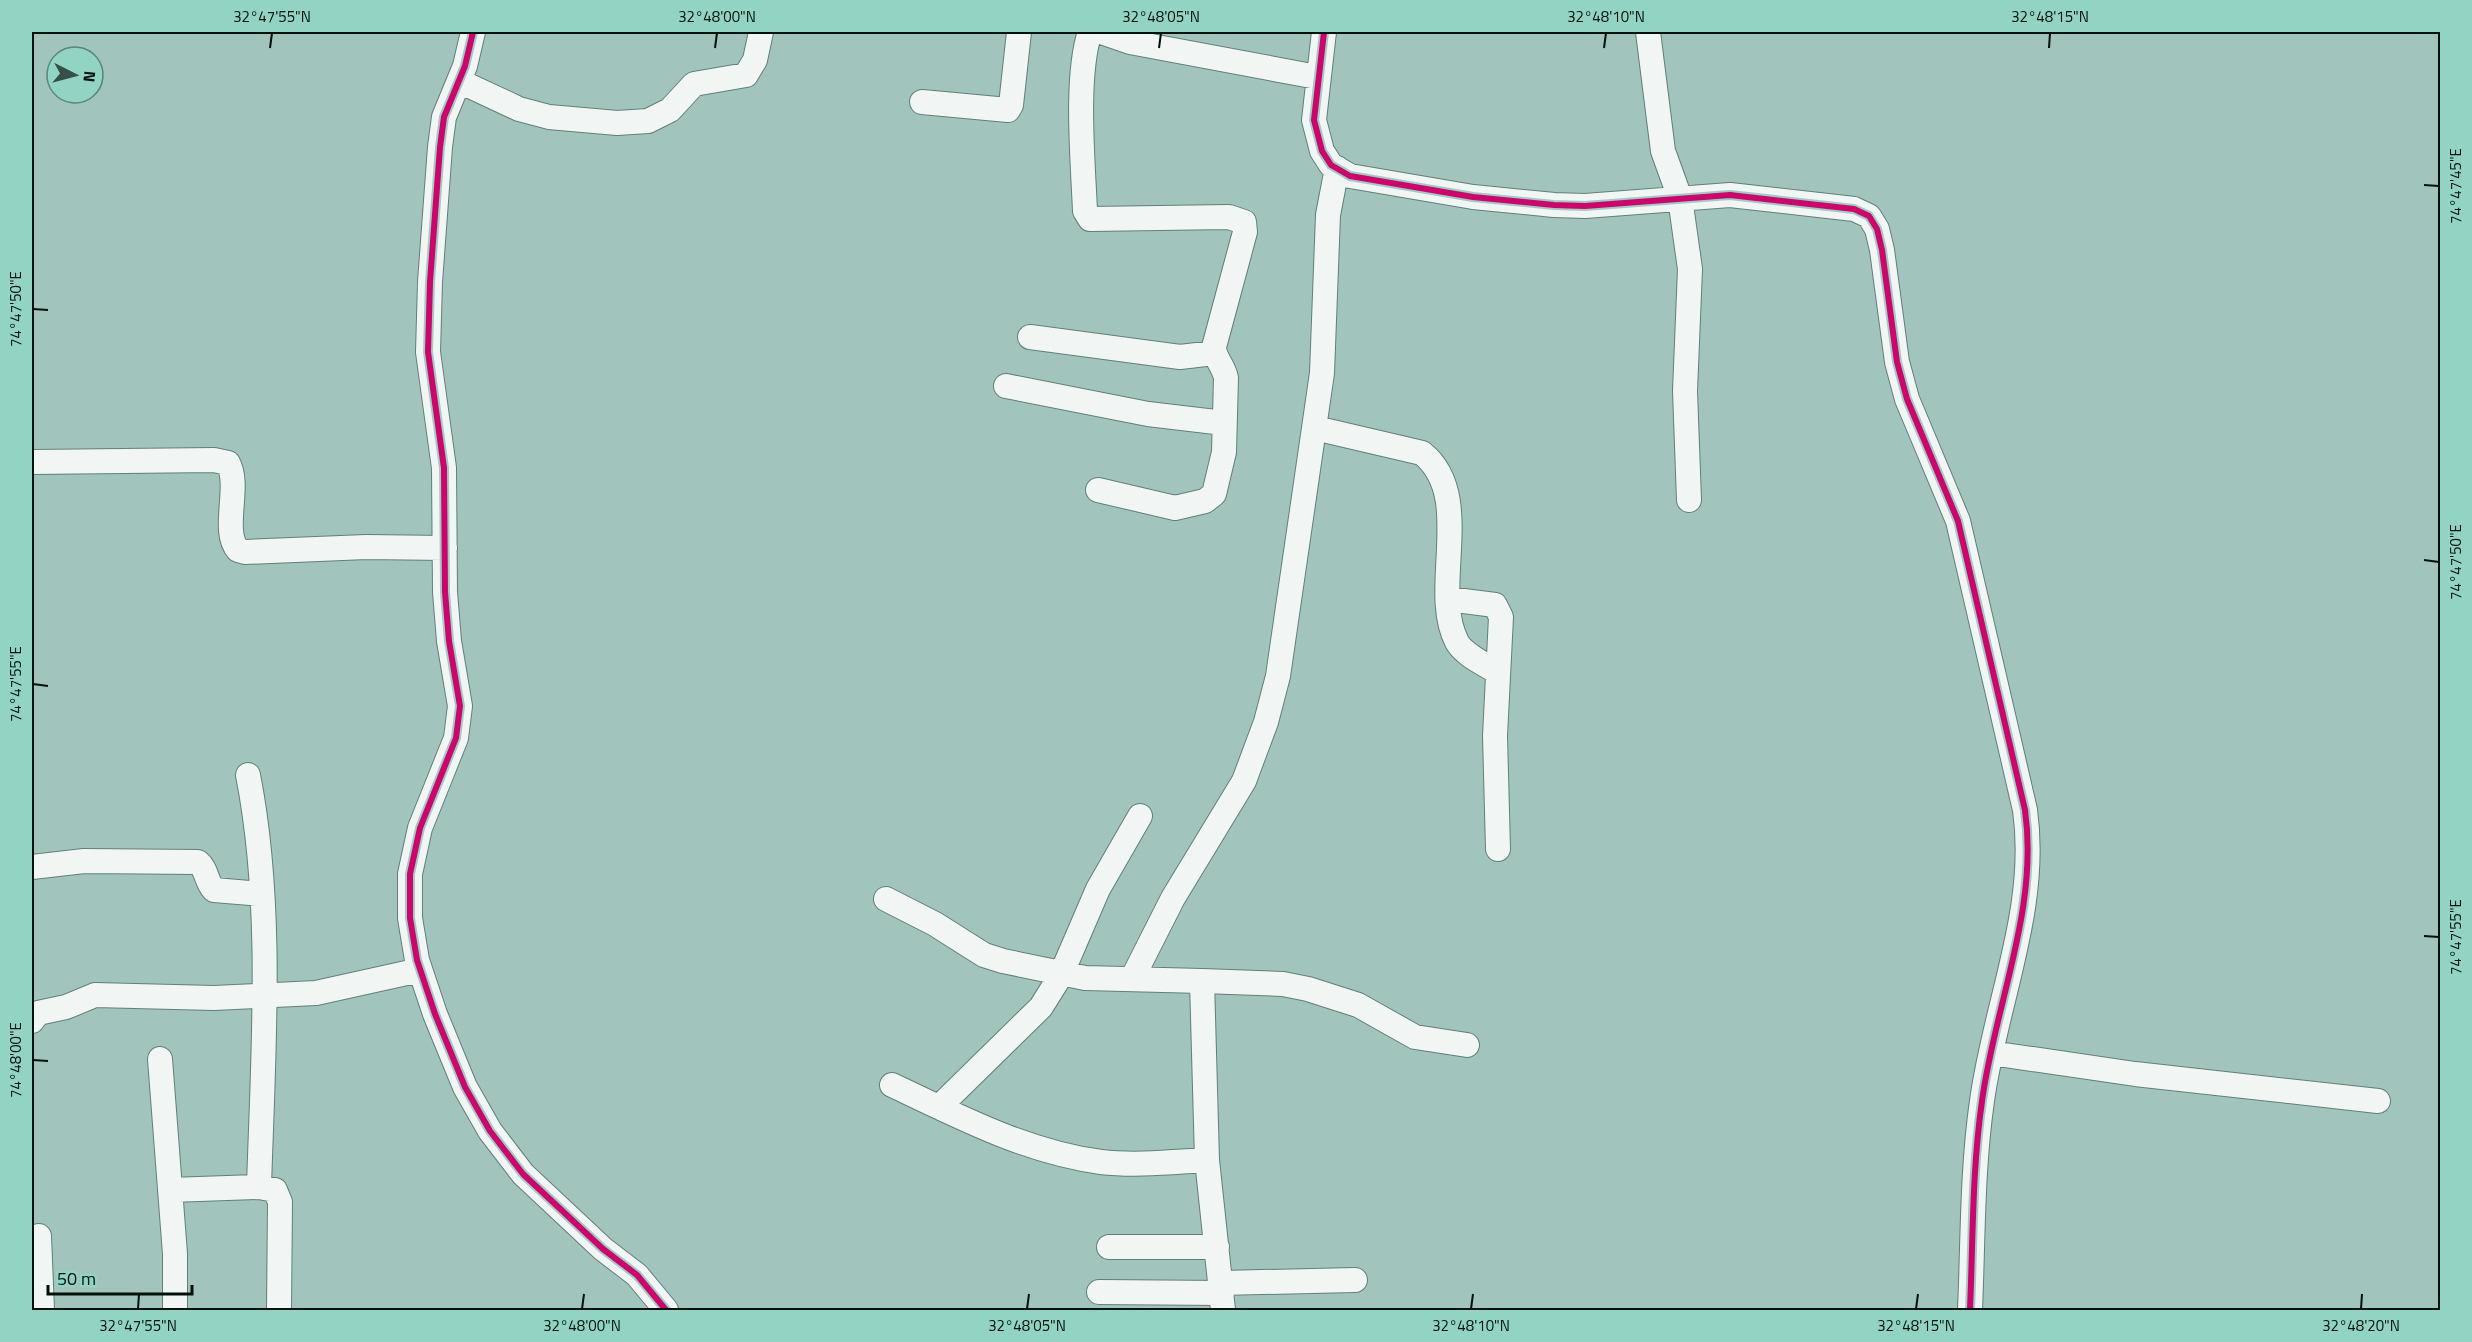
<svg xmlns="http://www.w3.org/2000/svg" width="2472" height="1342" font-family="'Titillium Web',sans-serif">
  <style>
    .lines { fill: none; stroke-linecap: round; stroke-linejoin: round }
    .minor-casing { stroke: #617f78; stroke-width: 26 }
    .minor { stroke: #f1f6f5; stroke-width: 24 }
    .cycleway-casing { stroke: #92d4c4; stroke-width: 10 }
    .cycleway { stroke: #d6006c; stroke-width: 6 }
    .ticks { fill: none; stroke: #00100b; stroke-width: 2 }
    .neatline { fill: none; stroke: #00100b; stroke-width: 2 }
    .ticks-label { font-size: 15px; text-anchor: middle; fill: #00100b }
  </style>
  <rect width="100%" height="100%" fill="#a1c5bc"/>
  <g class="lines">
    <g class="minor-casing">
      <path id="minor" d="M473,32L465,66L444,117L440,147L430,282L428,352L444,468L445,592L449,641L460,706L456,738L420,828L410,874V918L417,960L435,1014L465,1087L490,1131L523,1174L603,1249L637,1275L666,1310
        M1090,32C1075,76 1083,163 1085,211L1090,219L1229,217L1244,222L1245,232L1214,347C1214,358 1224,366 1226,378L1224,452L1214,494L1205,501L1175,508L1098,490
        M1101,32L1130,42L1317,77
        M1324,32L1314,120L1322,151L1331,165L1350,176L1473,197L1554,205L1585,206L1730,195L1854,209L1869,216L1877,229L1882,250L1897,362L1907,399L1958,521L2025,810C2039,909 1995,1004 1982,1101C1972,1170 1973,1241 1970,1310
        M1648,32L1663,151L1680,198L1690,269L1685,391L1689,500
        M459,81L519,109L549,117L617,123L648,121L670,110L694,84L746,75L755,60L761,32
        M922,102L1008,110L1011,105L1019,32
        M1030,337L1180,357L1214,353
        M1006,386L1148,414L1224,423
        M1315,428L1422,453C1476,496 1429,589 1457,642C1464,655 1485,664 1497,672
        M32,462L214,460L228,463C241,486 221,531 238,550L245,552L366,547L445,548
        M1448,599L1495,605L1501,617L1495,736L1498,849
        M248,775C274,907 263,1053 259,1187L275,1190L280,1202L279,1310
        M32,867L84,861L198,862C207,869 206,882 214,890L261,894
        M886,899L935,924L984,955L1003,961L1085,978L1202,981L1207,1160L1223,1310
        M1133,977L1173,898L1244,781L1266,722L1278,676L1322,373L1328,215L1337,168
        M1202,981L1283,984L1308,989L1358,1005L1415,1037L1467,1045
        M32,1021L38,1013L66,1007L95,995L214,998L316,993L420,970
        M1991,1053L2135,1074L2378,1101
        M160,1059L175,1254V1310
        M892,1085C960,1117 1026,1152 1101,1162C1136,1166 1172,1162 1207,1160
        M939,1107L1041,1007L1061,975L1098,889L1140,816
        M170,1190L259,1187
        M39,1236L42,1310
        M1109,1247H1217
        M1221,1283L1355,1280
        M1099,1292L1222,1293"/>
    </g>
    <use href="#minor" class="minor"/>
    <g class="cycleway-casing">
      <path id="cycleway" d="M473,32L465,66L444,117L440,147L430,282L428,352L444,468L445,592L449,641L460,706L456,738L420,828L410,874V918L417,960L435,1014L465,1087L490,1131L523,1174L603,1249L637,1275L666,1310
        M1324,32L1314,120L1322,151L1331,165L1350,176L1473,197L1554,205L1585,206L1730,195L1854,209L1869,216L1877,229L1882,250L1897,362L1907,399L1958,521L2025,810C2039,909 1995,1004 1982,1101C1972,1170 1973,1241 1970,1310"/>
    </g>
    <use href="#cycleway" class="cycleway"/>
  </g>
  <path class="ticks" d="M270,48L272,33M715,48L717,33M1159,48L1161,33M1604,48L1606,33M2049,48L2050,33M2424,185L2439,186M33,309L48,310M2424,560L2439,562M33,684L48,686M2424,936L2439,937M33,1060L48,1061M138,1309L139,1294M582,1309L584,1294M1027,1309L1029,1294M1471,1309L1473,1294M1916,1309L1918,1294M2361,1309L2362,1294"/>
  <rect width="2472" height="1342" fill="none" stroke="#92d4c4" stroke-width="66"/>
  <g transform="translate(75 75) rotate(96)"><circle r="28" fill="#92d4c4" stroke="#58867a" stroke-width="1.5"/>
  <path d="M0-4.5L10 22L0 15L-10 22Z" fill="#384f49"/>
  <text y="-9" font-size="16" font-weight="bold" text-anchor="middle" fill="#00100b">N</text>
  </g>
  <path d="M48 1285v9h144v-9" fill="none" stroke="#00100b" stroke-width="3"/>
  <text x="57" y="1285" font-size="18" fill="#00100b" stroke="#92d4c4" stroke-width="4.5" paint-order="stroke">50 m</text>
  <rect x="33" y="33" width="2406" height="1276" class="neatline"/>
  <g class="ticks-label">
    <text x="272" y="22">32°47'55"N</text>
    <text x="717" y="22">32°48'00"N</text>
    <text x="1161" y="22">32°48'05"N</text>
    <text x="1606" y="22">32°48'10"N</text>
    <text x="2050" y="22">32°48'15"N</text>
    <text transform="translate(2456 186) rotate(-90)" y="5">74°47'45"E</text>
    <text transform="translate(16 309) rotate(-90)" y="5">74°47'50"E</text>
    <text transform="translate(2456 562) rotate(-90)" y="5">74°47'50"E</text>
    <text transform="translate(16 684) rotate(-90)" y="5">74°47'55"E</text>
    <text transform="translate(2456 937) rotate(-90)" y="5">74°47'55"E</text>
    <text transform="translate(16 1060) rotate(-90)" y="5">74°48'00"E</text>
    <text x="138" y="1331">32°47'55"N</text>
    <text x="582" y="1331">32°48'00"N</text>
    <text x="1027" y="1331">32°48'05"N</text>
    <text x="1471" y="1331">32°48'10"N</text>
    <text x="1916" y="1331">32°48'15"N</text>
    <text x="2361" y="1331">32°48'20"N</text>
  </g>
</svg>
